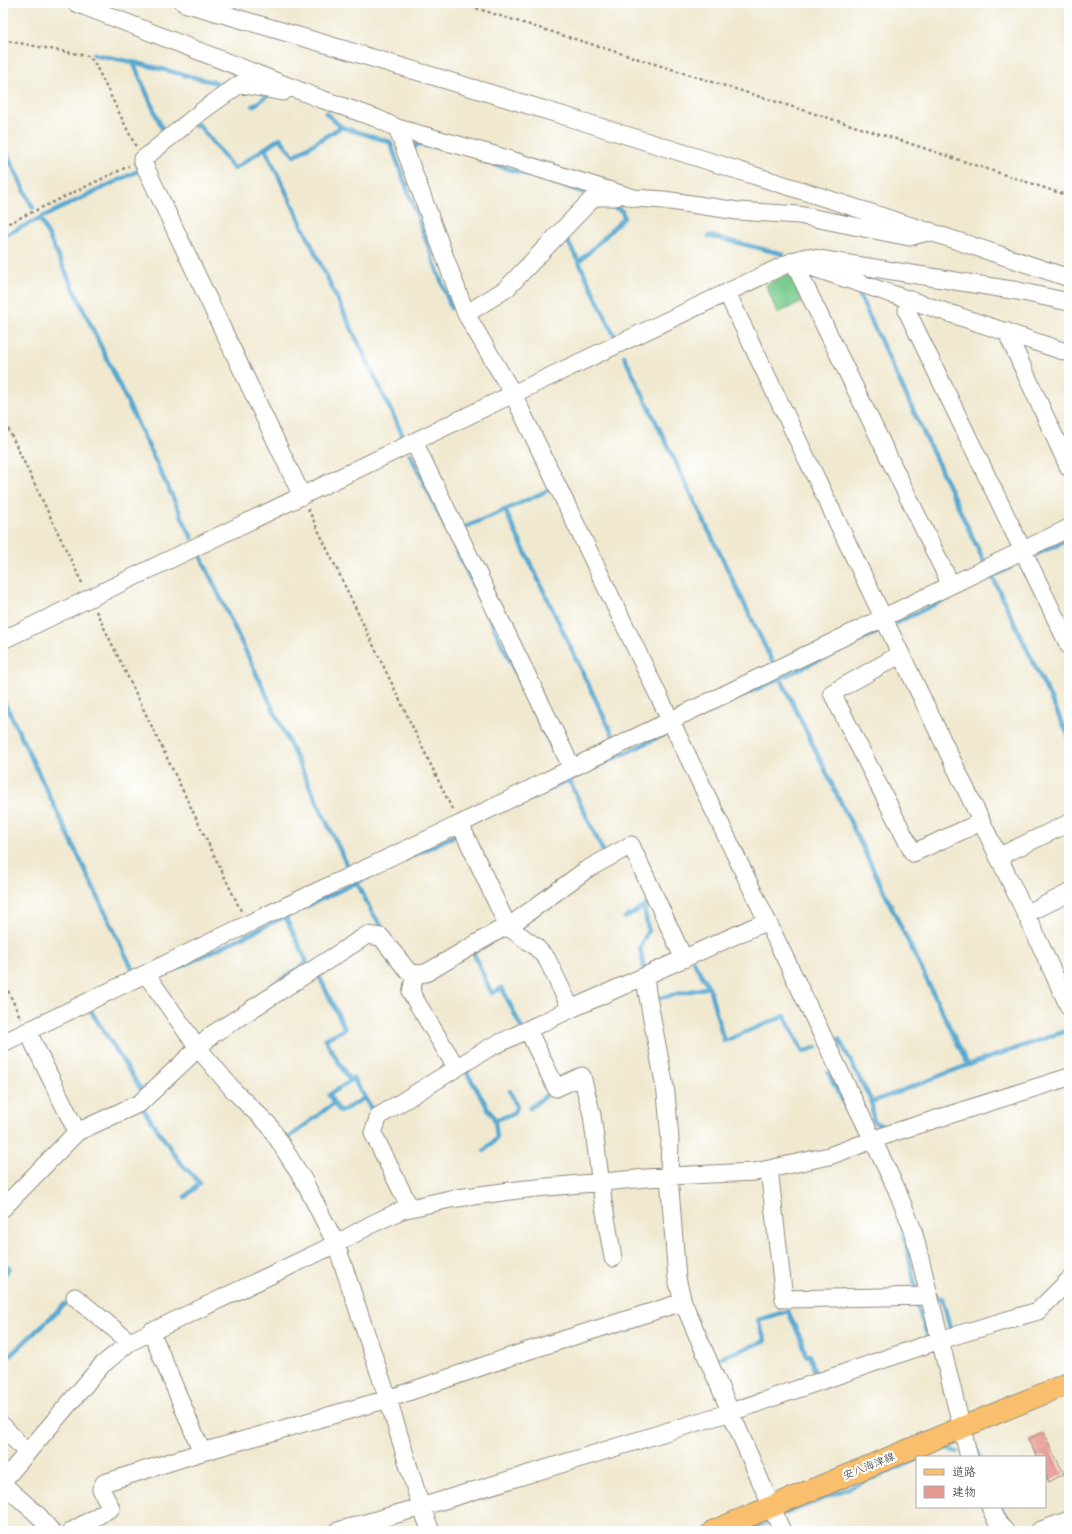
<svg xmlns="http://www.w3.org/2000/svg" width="1072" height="1534" font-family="'Balsamiq Sans','Klee One',sans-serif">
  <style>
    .green { fill: #77cb8e; stroke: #517b5c }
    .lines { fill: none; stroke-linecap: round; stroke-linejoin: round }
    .stream { stroke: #55a8d0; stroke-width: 4.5 }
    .building { fill: #e59993 }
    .minor-casing { stroke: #8e8a7e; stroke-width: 19 }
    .major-casing { stroke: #8e8a7e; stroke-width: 23 }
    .path { stroke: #8e8a7e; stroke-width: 2.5; stroke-dasharray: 3 3; stroke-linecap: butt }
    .minor { stroke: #fff; stroke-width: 17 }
    .major { stroke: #f9bf6d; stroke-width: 21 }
    .labels { text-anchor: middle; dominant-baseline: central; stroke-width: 4; stroke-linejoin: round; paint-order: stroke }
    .street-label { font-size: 11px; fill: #2b2b2b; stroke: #fff }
  </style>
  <rect width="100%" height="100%" fill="#fff"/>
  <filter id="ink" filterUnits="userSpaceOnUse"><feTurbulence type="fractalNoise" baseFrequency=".025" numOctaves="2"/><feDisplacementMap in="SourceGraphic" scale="8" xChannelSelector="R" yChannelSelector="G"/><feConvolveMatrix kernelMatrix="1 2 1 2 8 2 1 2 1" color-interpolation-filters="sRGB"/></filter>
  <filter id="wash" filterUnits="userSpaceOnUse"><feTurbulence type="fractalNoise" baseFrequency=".012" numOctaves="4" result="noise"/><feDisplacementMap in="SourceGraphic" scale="16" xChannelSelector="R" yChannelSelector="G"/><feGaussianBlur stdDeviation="0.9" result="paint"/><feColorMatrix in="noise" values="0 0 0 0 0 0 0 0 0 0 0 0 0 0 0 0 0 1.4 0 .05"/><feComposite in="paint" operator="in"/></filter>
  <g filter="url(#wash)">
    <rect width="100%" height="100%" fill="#f0e9d0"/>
    <path class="green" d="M787,275L797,278L806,301L777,313L766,285Z"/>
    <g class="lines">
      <path class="stream" d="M93,54L133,62
        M253,106L267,96
        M326,113L341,127
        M195,126L198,124L234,169L280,138L294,156L341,127L390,142L451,308
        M164,133L133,62L229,86
        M3,146L33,208
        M265,148L403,436
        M413,152L412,149L418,144L441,148
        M480,160L589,194
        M40,218L192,538
        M3,236L142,169
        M564,236V235L579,262L614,335
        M709,236L783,254
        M579,262L624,218L622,211L605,203
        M854,287L856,288L984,562
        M624,356L773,663
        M410,454L555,754
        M505,510L551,489
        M463,528L505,510L614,738
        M1032,556L1069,540
        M201,557L347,865
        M992,576L1069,737
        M896,623L1010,568
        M780,677L968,1065L872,1102
        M3,699L133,970
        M685,723L876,633
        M569,780L605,855
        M517,805L663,735
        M357,882L371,911L387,934
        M644,907L648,930L640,948L645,972
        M625,918L644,907L652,898
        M474,954C481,968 484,980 492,993L502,988L521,1027
        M693,961L709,987
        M317,972L345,1029L325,1039L350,1081L353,1078L375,1115
        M159,980L157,978L458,834
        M266,990L307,962L285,916
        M654,996L655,999L709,987L724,1041L785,1016L803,1052L817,1047
        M89,1008L142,1091L145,1087
        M835,1040L839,1039L872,1102L873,1121L886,1128
        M968,1065L1069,1030
        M464,1068L495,1120L497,1138L484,1151
        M828,1073L857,1127
        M334,1103L340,1112L365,1098
        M142,1107L179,1161L200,1183L185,1197
        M530,1108L553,1090
        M495,1120L513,1114L517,1107L510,1091
        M286,1140L334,1103L329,1095L350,1081
        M902,1223L916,1290
        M3,1262L9,1268L7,1272L3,1276
        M936,1295L937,1298H942L950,1328L954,1331
        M916,1303L928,1337
        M714,1360L765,1341L758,1320L788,1311L803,1344L806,1356L810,1355L816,1376
        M3,1362L65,1304
        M975,1444L980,1457
        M923,1457L945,1448L957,1452
        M1000,1507L1017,1531
        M786,1514L917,1460
        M748,1531L767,1523
        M1024,1531L1035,1527"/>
    </g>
    <g id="blocks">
      <path class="building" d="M1043,1432L1064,1474L1049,1482L1045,1473V1457H1037L1028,1439Z"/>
    </g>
  </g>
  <g filter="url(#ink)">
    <use href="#blocks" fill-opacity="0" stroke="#8e8a7e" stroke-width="1"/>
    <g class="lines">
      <g class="minor-casing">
        <path id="minor" d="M76,3L321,99L376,118L397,128L498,156L634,198L664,200L738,211L799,215L909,237L930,231
          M184,3C312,39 440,78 568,117C735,169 903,222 1069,278
          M283,92L240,84L202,111L142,160L302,496
          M397,128L466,314L513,394L896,1188L913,1230L969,1457
          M727,293L1026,914L1069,1007
          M908,300L907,311L1069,646
          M466,314L506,289L594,197H616
          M1006,331L1069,468
          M414,442L572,768
          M951,585L793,261L806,257L1018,291L1069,302
          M3,640L513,394L793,261L1069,353
          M901,654L832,693L913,853L981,822
          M998,857L1069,823
          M1026,914L1069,893
          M767,921L645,976L647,992L666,1093L670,1139L669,1176L677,1279L683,1302L782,1531
          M146,974L198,1048L235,1092L269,1125L304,1181L336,1244L388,1399L421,1507L431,1531
          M415,974L411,993L456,1067
          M645,976L571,1009L547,959L535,946L508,927L586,870L631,845L684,959
          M528,1030L556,1088L582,1076L592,1115L603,1201L613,1258
          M3,1043L248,924L460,824L572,768L1069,528
          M77,1132L140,1103L213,1034L367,935L381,937L407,970L415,974L426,973L501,929L508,927L460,824
          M769,1169L784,1299L929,1296
          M3,1208L77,1132L28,1032
          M410,1208L373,1133L379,1116L487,1049L571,1009
          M75,1297L130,1342
          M151,1331L202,1452
          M3,1426L27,1453
          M3,1481L102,1365L130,1342L336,1244L374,1223L402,1210L450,1199L526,1189L669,1176L754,1172L769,1169L829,1156L892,1133L1069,1077
          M3,1484L39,1516L51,1531
          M990,1507L996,1520L1005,1531
          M72,1531L111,1508L101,1489L104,1483L202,1452L388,1399L524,1352L683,1302
          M338,1531L421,1507L731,1412L940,1340L1038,1311L1069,1280
          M1039,1531L1069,1520"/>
      </g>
      <g class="major-casing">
        <path id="major" d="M713,1531L1069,1383"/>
      </g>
      <path class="path" d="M459,3L899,140L1069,196
        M3,40L88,56L94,62L136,147
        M3,226L129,166
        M3,418L83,585
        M308,509L453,811
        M96,611L241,911
        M3,980L21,1019"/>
      <use href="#minor" class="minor"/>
      <use href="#major" class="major"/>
    </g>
  </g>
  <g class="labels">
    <g class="street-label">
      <text transform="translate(869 1466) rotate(-22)">安八海津線</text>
    </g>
  </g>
  <rect width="1072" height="1534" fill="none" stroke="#fff" stroke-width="16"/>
  <rect x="916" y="1456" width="130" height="52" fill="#ffffff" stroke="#aaaaaa"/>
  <rect x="924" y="1469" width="20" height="6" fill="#f9bf6d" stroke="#aaaaaa"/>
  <text x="952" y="1476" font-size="12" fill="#2b2b2b">道路</text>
  <rect x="924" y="1486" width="20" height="12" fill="#e59993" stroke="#aaaaaa"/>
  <text x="952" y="1496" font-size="12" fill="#2b2b2b">建物</text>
</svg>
